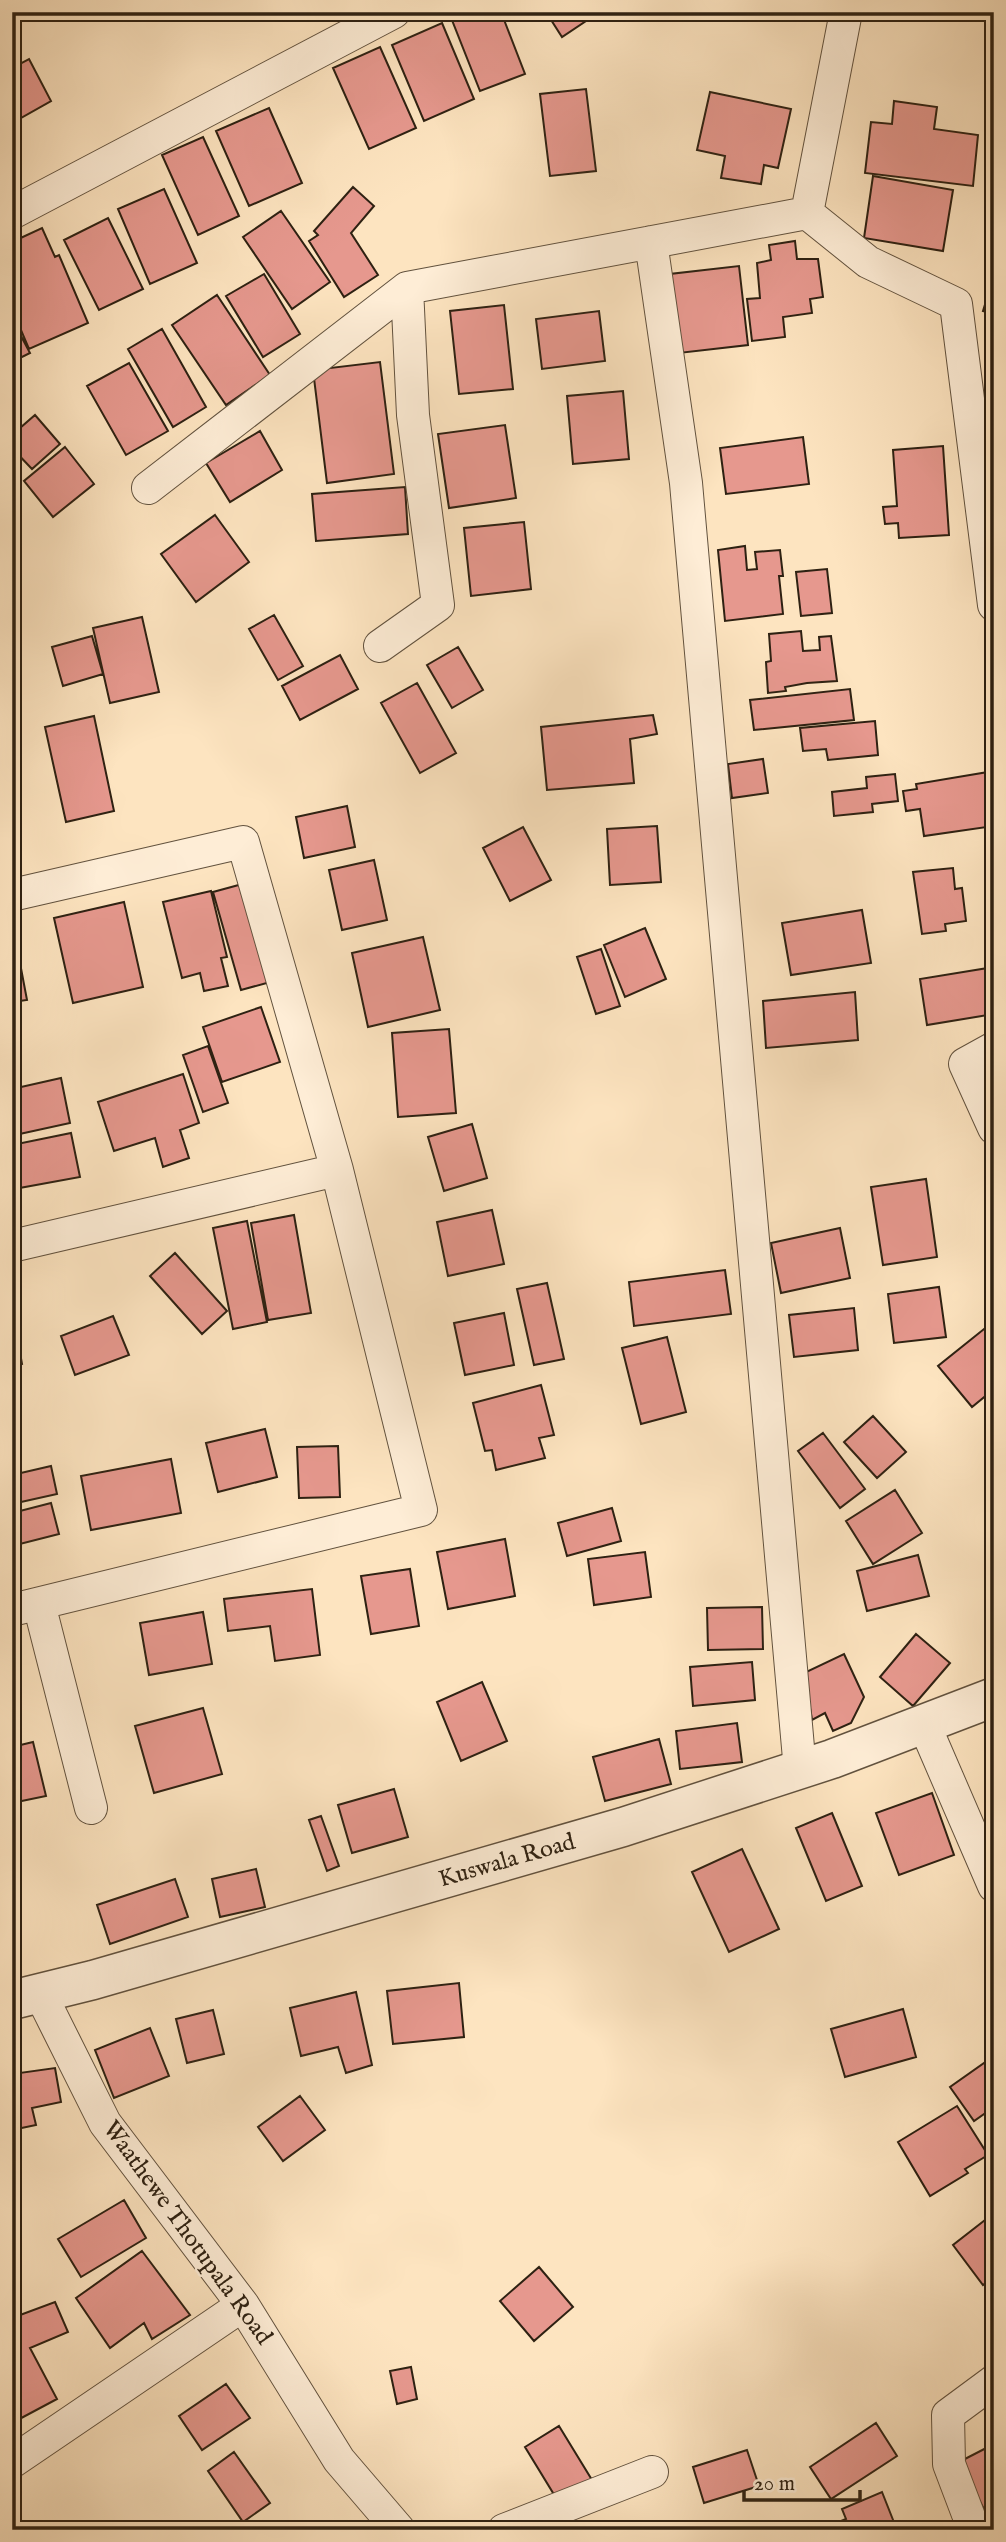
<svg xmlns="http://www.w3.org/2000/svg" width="1006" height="2542" font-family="'IM FELL English',serif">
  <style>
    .building { fill: #e6988e; stroke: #2e2112; stroke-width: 2 }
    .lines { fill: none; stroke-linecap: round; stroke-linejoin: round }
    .minor-casing { stroke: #62523e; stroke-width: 34 }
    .tertiary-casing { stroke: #62523e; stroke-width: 41 }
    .minor { stroke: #feedd6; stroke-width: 32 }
    .tertiary { stroke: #feedd6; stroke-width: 38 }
    .labels { text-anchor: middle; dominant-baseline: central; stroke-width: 5; stroke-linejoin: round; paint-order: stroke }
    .street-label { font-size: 24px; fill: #2e2112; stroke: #feedd6 }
  </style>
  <rect width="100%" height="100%" fill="#fde4c0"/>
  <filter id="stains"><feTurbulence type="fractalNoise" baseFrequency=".00286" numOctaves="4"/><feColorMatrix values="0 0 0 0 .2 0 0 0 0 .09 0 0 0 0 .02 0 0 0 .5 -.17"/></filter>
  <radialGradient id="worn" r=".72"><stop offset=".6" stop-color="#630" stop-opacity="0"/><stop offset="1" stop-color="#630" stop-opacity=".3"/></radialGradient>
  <path class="building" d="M458,12H501L525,74L480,91L450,15Z
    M546,12H598V13L562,37Z
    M442,23L474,99L424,121L392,45Z
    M380,47L416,128L369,149L333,68Z
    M29,59L51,101L12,123V68Z
    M586,89L596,171L550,176L540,94Z
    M710,92L791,109L778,168L764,165L761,184L721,178L725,156L697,150Z
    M894,101L937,107L934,129L978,135L973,186L865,173L871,122L892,124Z
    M269,108L302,183L249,206L216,131Z
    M203,137L239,216L198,235L162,155Z
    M873,176L953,190L943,251L864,238Z
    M353,187L374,206L351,233L378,275L344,297L309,241L318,235L314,231Z
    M164,189L197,263L150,284L118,209Z
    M281,211L330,282L292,309L243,237Z
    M108,218L143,289L99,310L64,240Z
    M42,228L55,257L59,255L88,323L29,349L12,309V242Z
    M795,241L797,259H818L823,297L810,299L812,313L783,317L785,337L752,341L747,299L760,298L757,263L771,260L769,245Z
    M739,266L748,345L679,353L670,274Z
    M264,274L300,334L263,357L226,296Z
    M994,275V314L983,311Z
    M217,295L270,375L226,405L172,325Z
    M504,305L513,389L459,394L450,311Z
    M599,311L605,361L542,369L536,319Z
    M12,319L30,353L12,362Z
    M162,329L206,407L173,427L128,349Z
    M380,362L394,474L327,483L313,370Z
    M129,363L168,431L126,455L87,386Z
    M623,391L629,459L573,464L567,396Z
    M35,415L60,444L32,469L12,448V435Z
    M505,425L516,498L449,508L438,434Z
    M260,431L282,470L230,502L206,463Z
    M803,437L809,484L726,494L720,448Z
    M943,446L949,535L899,538L898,523L885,524L883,507L897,506L893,450Z
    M65,447L94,484L53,517L24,481Z
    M405,487L408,534L316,541L312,494Z
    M215,515L249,562L196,602L161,554Z
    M524,522L531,589L471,596L464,528Z
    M745,546L747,570L757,569L755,552L780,550L783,576H779L783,614L725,621L718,550Z
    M827,569L832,613L801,616L796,572Z
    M274,615L303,666L278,680L249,629Z
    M142,617L159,692L110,703L93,628Z
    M801,631L803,651L820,650L819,637L831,636L837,681L807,683L785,687L786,691L768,693L766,662L771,661L769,634Z
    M92,636L103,674L63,686L52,647Z
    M458,647L483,690L452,708L427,665Z
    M340,655L358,689L300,720L282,686Z
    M417,683L456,753L420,773L381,703Z
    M850,689L854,720L754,730L750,700Z
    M653,715L657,734L630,739L634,783L547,790L541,727Z
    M94,716L114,811L66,822L45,727Z
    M875,721L878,755L828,760L826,749L803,751L800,728Z
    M763,759L768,793L732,798L728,764Z
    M994,771V826L924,836L920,809L906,811L903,791L917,789L916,784Z
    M895,774L898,801L872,804L873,812L834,816L832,792L867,788L866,777Z
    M347,806L355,847L304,858L296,817Z
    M657,826L661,882L610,885L607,829Z
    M523,827L551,880L510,901L483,848Z
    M374,860L387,920L342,930L329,870Z
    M953,868L955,889L962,888L966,921L945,924L946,931L922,934L913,872Z
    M246,883L274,981L241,990L213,892Z
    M211,891L227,957L221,958L228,986L204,991L200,973L182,978L163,902Z
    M124,902L143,987L73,1003L54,918Z
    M862,910L871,963L791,975L782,923Z
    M645,928L666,979L625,997L604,945Z
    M423,937L440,1010L368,1027L352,953Z
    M16,942L27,1000L12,1002V943Z
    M601,949L620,1006L596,1014L577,957Z
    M994,967V1014L927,1025L920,979Z
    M855,992L858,1040L766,1048L763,1001Z
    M261,1007L280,1062L222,1082L203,1027Z
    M449,1029L456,1113L398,1117L392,1033Z
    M208,1046L228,1103L203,1112L183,1055Z
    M183,1074L199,1123L180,1130L189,1158L163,1167L155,1138L114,1151L98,1102Z
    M61,1078L70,1123L15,1135L12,1089Z
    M472,1124L487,1178L444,1191L428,1137Z
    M71,1133L80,1177L14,1189L12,1145Z
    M926,1179L937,1257L883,1265L871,1187Z
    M492,1210L504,1264L448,1276L437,1222Z
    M294,1215L311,1313L268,1320L251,1223Z
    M247,1221L267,1322L233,1329L213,1228Z
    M840,1228L850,1278L781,1293L771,1243Z
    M175,1253L227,1311L202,1334L150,1276Z
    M725,1270L731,1314L634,1326L629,1282Z
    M547,1283L564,1359L534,1365L517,1289Z
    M939,1287L946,1337L894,1343L888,1294Z
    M12,1307L22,1364L12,1366Z
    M854,1308L858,1350L794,1357L789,1315Z
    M504,1313L514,1365L465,1375L454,1323Z
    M113,1316L129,1355L75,1375L61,1336Z
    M994,1321V1389L972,1407L938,1366Z
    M667,1337L686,1412L641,1424L622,1348Z
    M541,1385L554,1435L539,1438L545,1458L496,1470L492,1450L485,1451L473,1403Z
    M873,1416L906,1452L877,1478L844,1442Z
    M265,1429L277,1477L218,1492L206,1443Z
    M823,1433L865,1489L840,1508L798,1451Z
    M338,1446L340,1497L299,1498L297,1447Z
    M171,1459L181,1513L91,1530L81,1476Z
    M51,1466L57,1494L12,1504V1475Z
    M895,1490L922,1533L873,1564L846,1521Z
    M51,1503L59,1534L12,1546V1513Z
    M612,1508L621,1541L567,1556L558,1523Z
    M505,1539L515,1596L448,1609L437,1552Z
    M645,1552L651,1597L594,1605L588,1559Z
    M918,1555L929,1596L867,1611L857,1571Z
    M410,1569L419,1626L371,1634L361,1576Z
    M312,1589L320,1655L275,1661L270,1626L228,1631L224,1599Z
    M762,1607L763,1649L708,1650L707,1608Z
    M203,1612L212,1664L149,1675L140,1623Z
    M916,1634L950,1663L913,1706L880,1677Z
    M844,1654L864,1697L851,1723L833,1731L825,1713L812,1720L804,1673Z
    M752,1662L755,1700L693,1706L690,1667Z
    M482,1682L507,1741L461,1761L437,1702Z
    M203,1708L222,1774L154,1793L135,1726Z
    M737,1723L742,1762L680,1769L676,1731Z
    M659,1739L671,1784L605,1801L593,1757Z
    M33,1742L46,1796L12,1803V1747Z
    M394,1789L408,1837L352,1853L338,1805Z
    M932,1793L954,1855L899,1875L876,1813Z
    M832,1813L862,1886L826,1901L796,1828Z
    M321,1816L339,1866L327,1871L309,1820Z
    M742,1849L779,1929L729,1952L692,1872Z
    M256,1869L265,1907L220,1917L212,1879Z
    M175,1879L188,1917L110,1944L97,1905Z
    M459,1983L464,2037L393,2044L387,1991Z
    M356,1992L372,2065L346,2073L338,2047L301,2056L290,2008Z
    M903,2009L916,2057L845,2077L831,2029Z
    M213,2010L224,2054L187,2063L176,2019Z
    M150,2028L169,2076L114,2098L95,2050Z
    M994,2056V2107L974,2121L950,2087Z
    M55,2068L61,2102L32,2108L36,2125L12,2130V2074Z
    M300,2096L325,2130L283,2161L258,2127Z
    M957,2106L988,2155L965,2169L968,2173L930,2196L898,2142Z
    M124,2200L146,2238L81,2277L58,2239Z
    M994,2213V2277L983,2285L953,2245Z
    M142,2251L190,2315L152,2339L144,2323L110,2348L76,2298Z
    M539,2267L573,2307L534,2341L500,2301Z
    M55,2302L68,2332L30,2348L57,2399L12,2423V2318Z
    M411,2367L417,2399L397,2404L390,2371Z
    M226,2384L250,2418L202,2450L179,2416Z
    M876,2423L897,2456L831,2499L810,2467Z
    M559,2426L592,2480L558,2501L525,2447Z
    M994,2444V2528L959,2462Z
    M747,2450L759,2486L704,2503L693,2467Z
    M234,2452L270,2503L243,2522L208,2471Z
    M882,2492L897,2530H819L846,2519L842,2509Z"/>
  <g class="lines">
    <g class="minor-casing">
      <path id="minor" d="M12,213L394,12
        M807,213L868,262L956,304L994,605
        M651,242L686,483L800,1770
        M148,488L407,288L807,213L846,12
        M380,646L438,605L413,415L407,288
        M12,895L243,842L337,1170
        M994,1048L965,1064L994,1128
        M12,1246L337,1170L421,1510L12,1610
        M39,1604L91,1808
        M924,1724L994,1886
        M40,1993L105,2123L243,2305L339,2460L399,2530
        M12,2462L243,2305
        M504,2530L652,2472
        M974,2530L949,2464L948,2415L994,2381"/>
    </g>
    <g class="tertiary-casing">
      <path id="tertiary" d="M12,2000L93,1980L623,1827L832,1759L994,1697"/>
    </g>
    <use href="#minor" class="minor"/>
    <use href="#tertiary" class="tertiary"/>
  </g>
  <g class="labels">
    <g class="street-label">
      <text transform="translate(507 1861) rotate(-16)">Kuswala Road</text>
      <text transform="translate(187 2233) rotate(54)">Waathewe Thotupala Road</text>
    </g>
  </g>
  <rect width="1006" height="2542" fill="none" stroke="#fde4c0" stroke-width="42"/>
  <rect x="14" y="14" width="978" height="2514" fill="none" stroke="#2e2112" stroke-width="3.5"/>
  <rect x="21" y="21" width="964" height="2500" fill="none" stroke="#2e2112" stroke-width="2"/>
  <path d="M744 2490v10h116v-10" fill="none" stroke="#2e2112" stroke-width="3.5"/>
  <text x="754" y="2490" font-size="21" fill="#2e2112" stroke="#feedd6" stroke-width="5" paint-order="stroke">20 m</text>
  <rect width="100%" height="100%" filter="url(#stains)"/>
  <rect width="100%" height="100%" fill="url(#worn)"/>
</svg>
